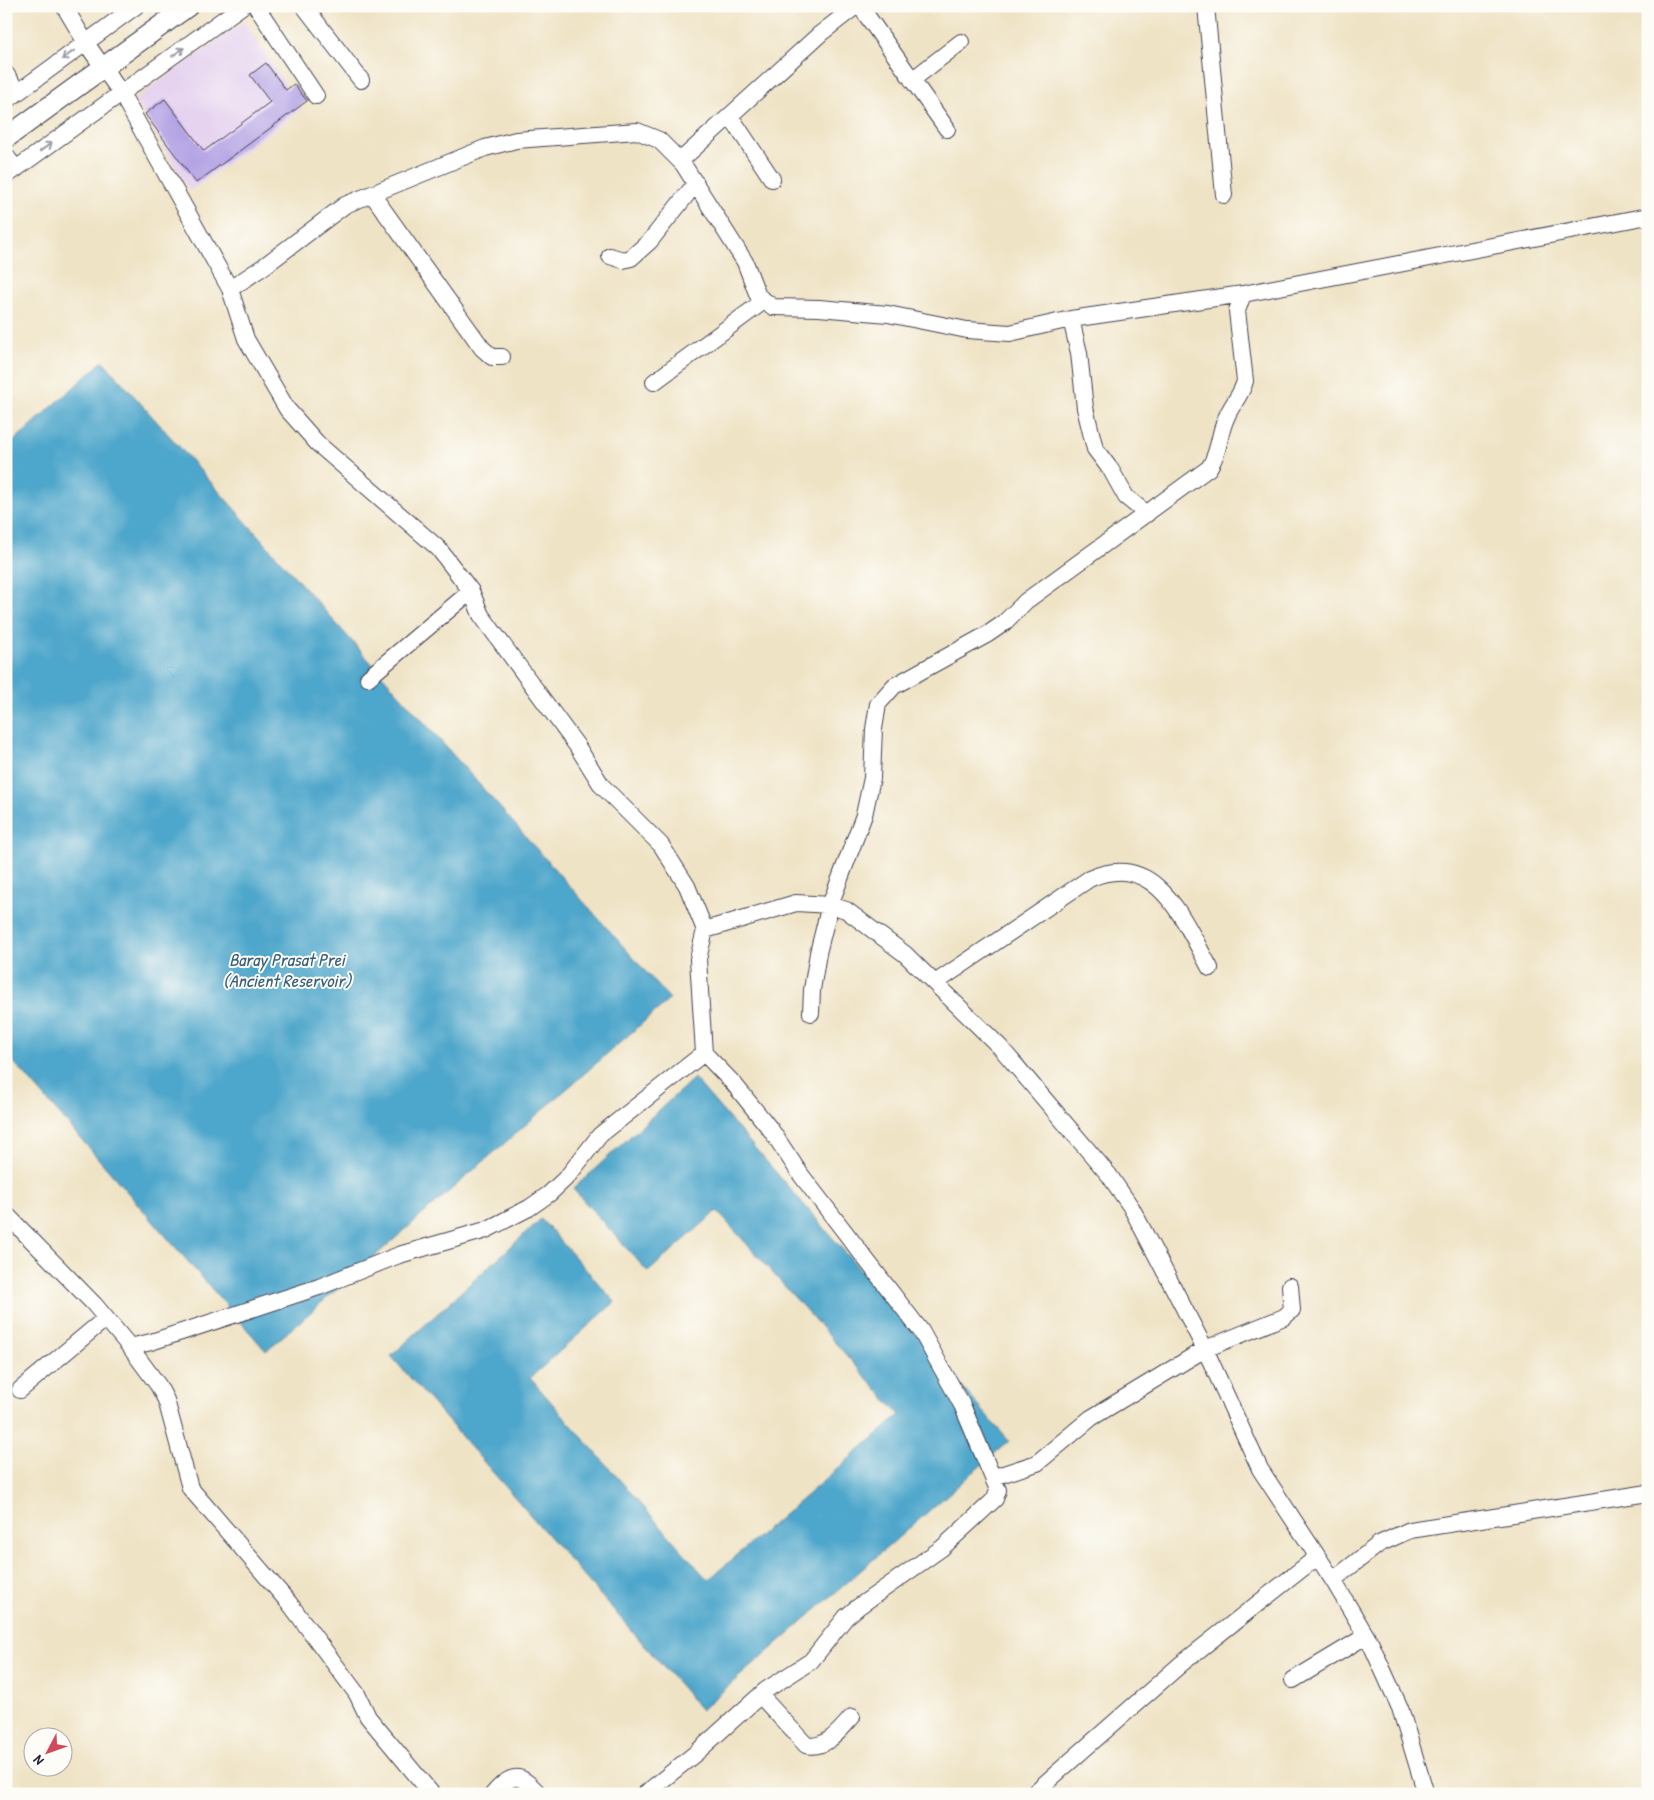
<svg xmlns="http://www.w3.org/2000/svg" width="1654" height="1800" font-family="'Patrick Hand',sans-serif">
  <style>
    .built { fill: #e6d3f0 }
    .water { fill: #4da6cb; stroke: #386483 }
    .building { fill: #b5a4e5 }
    .lines { fill: none; stroke-linecap: round; stroke-linejoin: round }
    .minor-casing { stroke: #413f50; stroke-width: 18 }
    .major-casing { stroke: #413f50; stroke-width: 22 }
    .minor { stroke: #fff; stroke-width: 16 }
    .major { stroke: #fff; stroke-width: 20 }
    .oneway { stroke: #9c9ca7 }
    .labels { text-anchor: middle; dominant-baseline: central; stroke-width: 4; stroke-linejoin: round; paint-order: stroke }
    .water-label { font-size: 18px; font-style: italic; fill: #355d7c; stroke: #fdfcf7 }
  </style>
  <rect width="100%" height="100%" fill="#fdfcf7"/>
  <filter id="ink" filterUnits="userSpaceOnUse"><feTurbulence type="fractalNoise" baseFrequency=".02" numOctaves="2"/><feDisplacementMap in="SourceGraphic" scale="10" xChannelSelector="R" yChannelSelector="G"/><feConvolveMatrix kernelMatrix="1 2 1 2 8 2 1 2 1" color-interpolation-filters="sRGB"/></filter>
  <filter id="wash" filterUnits="userSpaceOnUse"><feTurbulence type="fractalNoise" baseFrequency=".0096" numOctaves="4" result="noise"/><feDisplacementMap in="SourceGraphic" scale="20" xChannelSelector="R" yChannelSelector="G"/><feGaussianBlur stdDeviation="1.12" result="paint"/><feColorMatrix in="noise" values="0 0 0 0 0 0 0 0 0 0 0 0 0 0 0 0 0 1.4 0 .05"/><feComposite in="paint" operator="in"/></filter>
  <g filter="url(#wash)">
    <rect width="100%" height="100%" fill="#efe3c5"/>
    <path class="built" d="M244,22L302,109L190,191L135,99Z"/>
    <path class="water" d="M103,361L670,999L266,1351L6,1053V448Z
      M694,1078L1009,1441L701,1710L391,1356L541,1219L615,1302L530,1378L708,1580L900,1415L717,1211L648,1272L573,1189Z"/>
    <g id="blocks">
      <path class="building" d="M266,63L286,90L294,84L307,101L196,183L145,114L165,99L204,151L270,102L250,75Z"/>
    </g>
  </g>
  <g filter="url(#ink)">
    <use href="#blocks" fill-opacity="0" stroke="#413f50" stroke-width="1"/>
    <g class="lines">
      <g class="minor-casing">
        <path id="minor" d="M64,6L86,43L121,93L230,289L246,339L287,409L318,444L438,548L471,591L481,615L577,746L602,786L661,845L687,886L705,930L796,903L830,905L846,910L905,954L1000,1047L1109,1175L1131,1207L1174,1289L1205,1349L1260,1469L1333,1580L1371,1644L1400,1708L1426,1794
          M256,6L316,96
          M304,6L361,80
          M860,6L947,129
          M1206,6L1224,195
          M6,74L18,92
          M912,80L961,42
          M6,101L136,6
          M730,116L772,179
          M6,156L16,169
          M680,161L820,34L856,6
          M6,176L242,6
          M372,194L482,348L492,357H502
          M610,256L623,260L631,258L650,241L696,183
          M230,289L263,267L345,205L485,148L516,140L637,131L659,140L683,164L745,262L758,296L773,307L819,308L888,314L967,330L1010,333L1071,319L1243,294L1648,216
          M1071,319L1079,353L1085,408L1095,449L1111,470L1126,497L1147,514
          M654,382L764,301
          M368,678L471,591
          M935,983L1089,879C1157,849 1183,920 1210,968
          M811,1013L812,990L818,953L830,905L864,815L872,778L874,729L878,704L894,686L988,634L1004,623L1026,601L1209,468C1221,449 1218,434 1227,416C1232,404 1242,394 1245,381L1237,311L1243,294
          M6,1214L94,1304L130,1347L151,1342L319,1287L399,1255L486,1230L529,1208L549,1194L567,1177L600,1135L704,1053
          M130,1347L158,1385L166,1400L190,1488L290,1604L357,1694L368,1717L432,1794
          M20,1390L105,1319
          M994,1477L1037,1463L1091,1418L1205,1349L1284,1317L1292,1310L1290,1286
          M1333,1580L1379,1544L1410,1530L1648,1493
          M1293,1680L1366,1636
          M760,1695L806,1745C826,1750 840,1730 852,1717
          M493,1794C512,1773 519,1772 539,1794
          M645,1794L696,1753L766,1690L811,1661L846,1617L858,1607L942,1548L995,1499L998,1490L962,1405L921,1331L801,1175L771,1130L734,1084L704,1053L698,959L705,930
          M1033,1794L1181,1664L1317,1557"/>
      </g>
      <g class="major-casing">
        <path id="major" d="M6,138L188,6"/>
      </g>
      <use href="#minor" class="minor"/>
      <use href="#major" class="major"/>
    </g>
    <defs><path id="oneway-shaft" d="M-6 0H5M1.5-3L5.5 0L1.5 3" fill="none" stroke-width="1.6" stroke-linecap="round" stroke-linejoin="round" transform="scale(1.25)"/></defs>
    <g class="oneway">
      <use href="#oneway-shaft" transform="translate(178 52) rotate(-36)"/>
      <use href="#oneway-shaft" transform="translate(68 55) rotate(144)"/>
      <use href="#oneway-shaft" transform="translate(46 147) rotate(-36)"/>
    </g>
  </g>
  <g class="labels">
    <g class="water-label">
      <text x="287" y="959">Baray Prasat Prei<tspan x="287" dy="21">(Ancient Reservoir)</tspan></text>
    </g>
  </g>
  <rect width="1654" height="1800" fill="none" stroke="#fdfcf7" stroke-width="25"/>
  <g transform="translate(48 1752) rotate(229)"><circle r="24" fill="#fdfcf7" stroke="#a5a5ac"/>
  <path d="M0-4L9 19L0 12L-9 19Z" fill="#d1495b"/>
  <text y="-8" font-size="14" font-weight="bold" text-anchor="middle" fill="#22223b">N</text>
  </g>
</svg>
